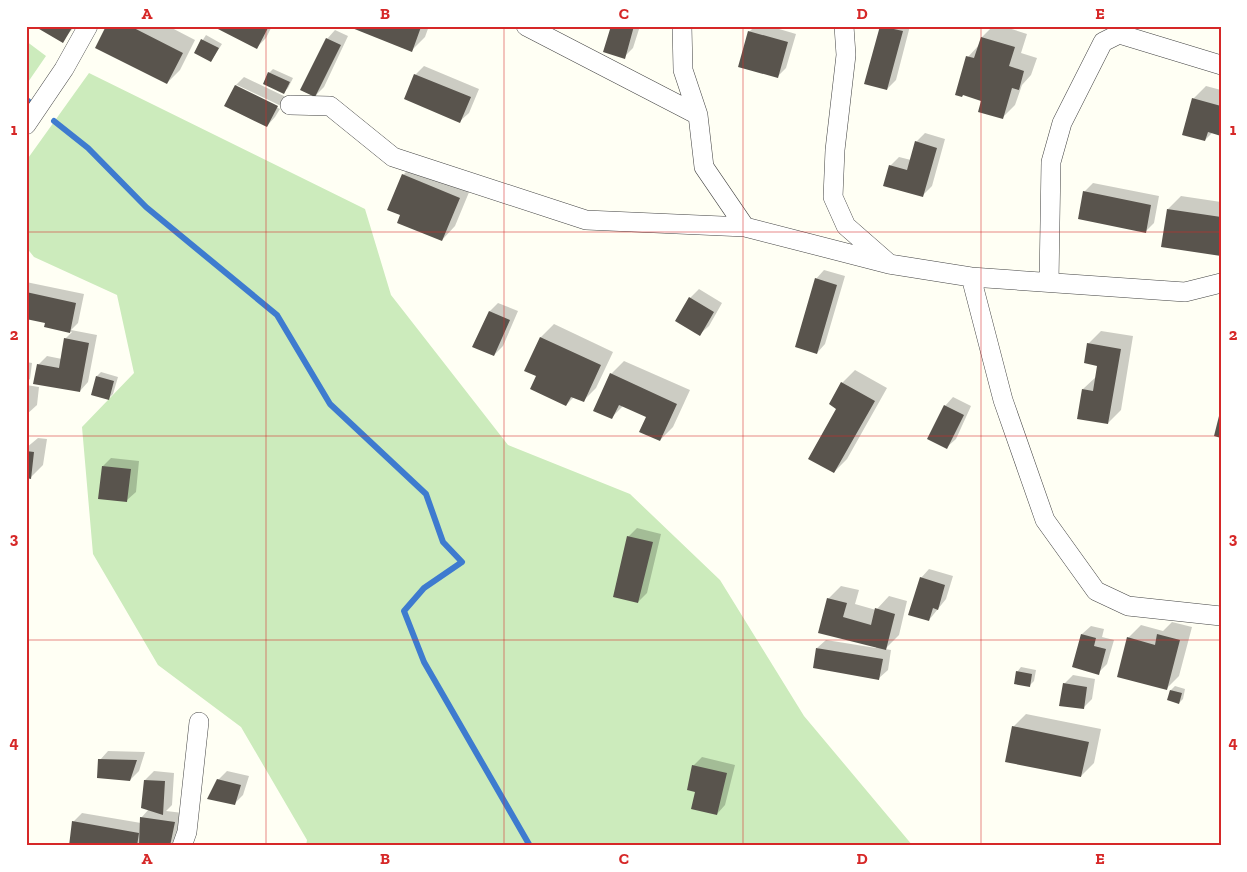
<svg xmlns="http://www.w3.org/2000/svg" width="1247" height="872" font-family="'Zilla Slab',serif">
  <style>
    .green { fill: #ccebbc }
    .shadow { fill: #0003 }
    .lines { fill: none; stroke-linecap: round; stroke-linejoin: round }
    .stream { stroke: #3e7bcf; stroke-width: 6 }
    .building { fill: #59544d }
    .street-casing { stroke: #434343; stroke-width: 20 }
    .street { stroke: #fff; stroke-width: 19 }
    .grid { fill: none; stroke: #d62828; stroke-width: 1; stroke-opacity: 0.55 }
    .neatline { fill: none; stroke: #d62828; stroke-width: 2 }
    .grid-label { font-size: 16px; text-anchor: middle; font-weight: bold; fill: #d62828 }
  </style>
  <rect width="100%" height="100%" fill="#fffff4"/>
  <path class="green" d="M26,41L46,56L26,85Z
    M89,73L365,209L391,295L508,445L630,494L720,580L804,716L913,846H306L307,840L241,727L158,665L93,554L82,427L134,373L117,295L34,257L26,247V161Z"/>
  <path class="shadow" d="M37,26H75L62,41Z
    M108,26H168L195,40L180,70L167,83Z
    M219,26H272L266,38L257,47Z
    M350,26H429L425,37L412,50Z
    M612,26H640L633,48L624,57Z
    M755,26H769L796,34L786,68L777,77L749,32Z
    M881,26H910L896,80L887,89Z
    M993,26H1002L1027,34L1021,53L1037,58L1031,75L1022,85L1015,105L1002,118L983,100L968,57L979,45L982,37Z
    M335,30L348,36L324,87L315,96L327,39Z
    M206,35L222,44L211,61L195,52Z
    M424,66L479,89L469,113L460,121L415,75Z
    M273,69L293,78L288,88L284,92L264,83L269,73Z
    M244,77L286,97L281,106L237,85V87L280,109L275,117L267,126L236,85Z
    M1206,86L1221,90V134L1213,132L1205,140L1193,99Z
    M925,133L945,139L932,186L923,195L890,166L899,157L911,160L916,142Z
    M416,162L472,185L455,226L442,240L401,214L403,175Z
    M1093,183L1159,196L1154,223L1146,231L1084,192Z
    M1181,196L1221,202V255L1168,209Z
    M824,270L845,276L825,344L817,353L816,279Z
    M26,282L84,294L78,323L71,330L97,335L88,382L80,391L38,365L47,356L62,359L65,339L72,332L45,326L46,322L26,318Z
    M699,289L722,303L709,326L700,334L690,298Z
    M498,303L518,311L503,346L494,355L490,311Z
    M554,324L613,352L596,388L583,401L574,397L566,405L538,376L526,370L541,337Z
    M1101,331L1133,336L1121,410L1108,423L1083,389L1097,376L1099,365L1088,344Z
    M624,361L690,390L673,427L660,440L647,416L623,406L611,418V374Z
    M26,362L32,363L30,379L26,382Z
    M855,370L887,388L847,459L834,472L838,408L842,383Z
    M101,372L118,377L113,394L109,398L97,376Z
    M26,385L39,387L37,405L26,415Z
    M953,397L971,406L956,439L947,447L945,406Z
    M38,438L47,439L43,465L30,478L26,477V448Z
    M111,458L139,461L136,492L127,500L103,466Z
    M637,528L661,534L647,593L638,602L628,537Z
    M929,569L953,576L946,599L929,620L921,578Z
    M841,586L859,590L855,604L876,610L889,596L907,601L899,635L885,649L891,650L888,670L879,678L817,648L826,640L876,648V646L820,632L828,599Z
    M1172,622L1192,627L1179,676L1166,689L1128,638L1141,625L1163,631Z
    M1091,626L1104,629L1102,637L1114,640L1107,664L1098,673L1082,634Z
    M1021,667L1036,670L1034,681L1030,685L1017,672Z
    M1073,675L1095,679L1092,699L1083,708L1064,684Z
    M1175,686L1185,689L1183,699L1179,703L1171,690Z
    M1026,714L1101,729L1094,763L1081,776L1013,727Z
    M108,751L145,752L139,771L130,780L100,760Z
    M702,757L735,765L725,805L717,814L697,791L693,766Z
    M154,771L174,773L172,805L166,811L183,813L176,846H71L73,822L82,813L141,823V818L149,809L145,780Z
    M227,771L249,776L243,795L235,803L218,780Z"/>
  <g class="lines">
    <path class="stream" d="M26,100L28,101
      M54,121L88,148L146,207L277,315L330,404L426,494L443,542L462,562L424,588L404,611L424,662L530,846"/>
  </g>
  <path class="building" d="M34,26H73L63,43Z
    M106,26H130L183,53L167,84L95,48Z
    M217,26H269L257,49L216,28Z
    M347,26H419L421,27L412,52Z
    M611,26H634L625,59L603,52Z
    M880,26L903,31L887,90L864,84Z
    M748,31L788,42L778,78L738,67Z
    M981,37L1015,47L1009,66L1024,71L1019,90L1012,88L1003,119L978,112L981,101L963,95L962,97L955,95L966,56L974,58Z
    M326,38L341,45L315,97L300,90Z
    M201,39L219,48L211,62L194,53Z
    M268,72L290,82L284,94L263,84Z
    M414,74L471,97L460,123L404,99Z
    M235,85L278,106L267,127L224,106Z
    M1192,98L1221,106V136L1208,132L1205,141L1182,135Z
    M915,141L937,148L923,197L883,186L889,165L907,170Z
    M402,174L460,198L442,241L397,223L400,215L387,210Z
    M1083,191L1151,205L1146,233L1078,219Z
    M1167,209L1221,217V256L1161,247Z
    M815,278L837,285L817,354L795,347Z
    M26,292L76,303L70,333L44,327L45,323L26,319Z
    M689,297L714,312L700,336L675,321Z
    M489,311L510,320L494,356L472,347Z
    M540,337L601,365L584,402L571,397L566,406L530,389L536,376L524,371Z
    M64,338L89,343L80,392L33,384L37,364L59,368Z
    M1087,343L1121,349L1108,424L1077,419L1082,389L1093,391L1097,366L1084,363Z
    M610,373L677,404L660,441L639,432L646,417L619,405L612,419L593,411Z
    M96,376L114,381L109,400L91,395Z
    M841,382L875,401L834,473L808,459L836,409L829,404Z
    M944,405L964,415L947,449L927,439Z
    M1220,412H1221V438L1214,436Z
    M26,451L34,452L31,479L26,478Z
    M102,466L131,469L127,502L98,499Z
    M627,536L653,542L638,603L613,597Z
    M920,577L945,585L938,610L933,608L929,621L908,615Z
    M827,598L847,603L843,617L871,625L875,608L895,614L886,650L818,633Z
    M1081,634L1096,638L1094,646L1106,649L1099,675L1072,667Z
    M1157,634L1180,640L1167,690L1117,677L1127,637L1155,645Z
    M816,648L883,659L879,680L813,668Z
    M1016,671L1032,674L1030,687L1014,684Z
    M1063,683L1087,687L1084,709L1059,706Z
    M1170,690L1182,693L1179,704L1167,700Z
    M1012,726L1089,742L1081,777L1005,762Z
    M98,759L137,760L130,781L97,778Z
    M692,765L727,773L717,815L691,809L695,792L687,790Z
    M217,779L241,785L235,805L207,799Z
    M144,780L165,781L163,815L141,808Z
    M140,817L175,822L170,846H139Z
    M72,821L139,833L137,846H69Z"/>
  <g class="lines">
    <g class="street-casing">
      <path id="street" d="M526,26L698,115
        M682,26L683,70L698,115L704,167L745,227L889,264L971,277L1185,292L1221,283
        M844,26L846,55L835,150L833,197L846,226L886,261
        M290,105L330,106L393,157L586,220L745,227
        M26,125L64,69L88,26
        M971,277L1003,400L1045,520L1096,591L1128,606L1221,616
        M1049,282L1051,162L1062,123L1103,42L1119,34L1221,65
        M182,846L187,832L199,722"/>
    </g>
    <use href="#street" class="street"/>
  </g>
  <path class="grid" d="M266,26V846M504,26V846M743,26V846M981,26V846M26,232H1221M26,436H1221M26,640H1221"/>
  <rect width="1247" height="872" fill="none" stroke="#ffffff" stroke-width="55"/>
  <rect x="28" y="28" width="1192" height="816" class="neatline"/>
  <g class="grid-label">
    <text x="147" y="19">A</text>
    <text x="385" y="19">B</text>
    <text x="624" y="19">C</text>
    <text x="862" y="19">D</text>
    <text x="1100" y="19">E</text>
    <text x="14" y="135">1</text>
    <text x="1233" y="135">1</text>
    <text x="14" y="340">2</text>
    <text x="1233" y="340">2</text>
    <text x="14" y="544">3</text>
    <text x="1233" y="544">3</text>
    <text x="14" y="748">4</text>
    <text x="1233" y="748">4</text>
    <text x="147" y="864">A</text>
    <text x="385" y="864">B</text>
    <text x="624" y="864">C</text>
    <text x="862" y="864">D</text>
    <text x="1100" y="864">E</text>
  </g>
</svg>
